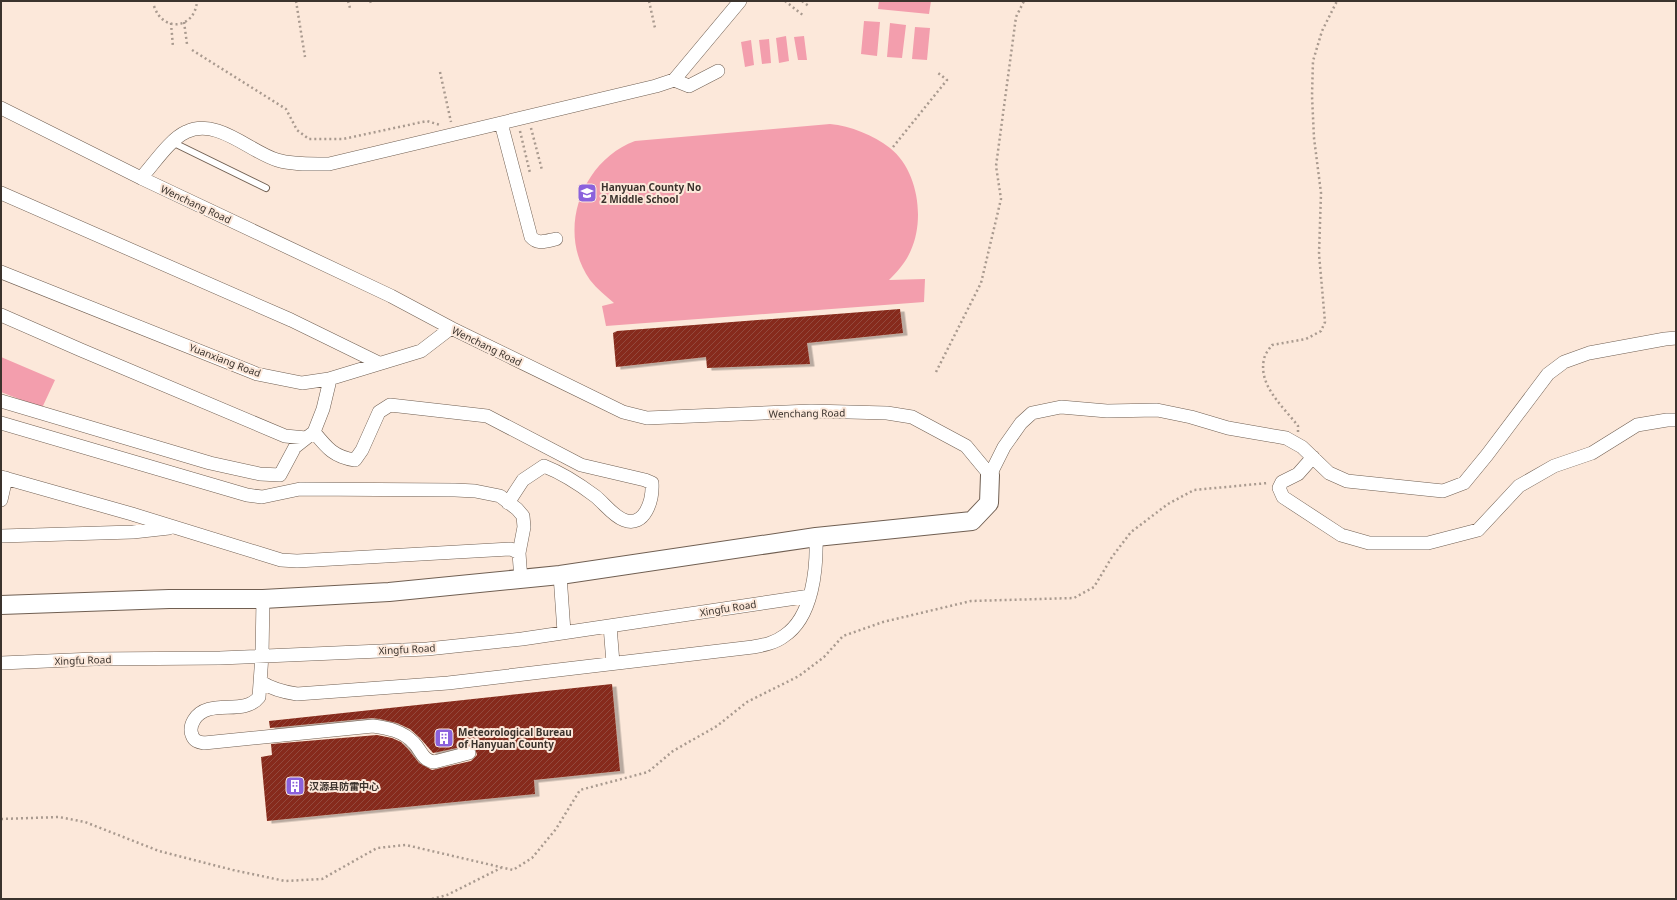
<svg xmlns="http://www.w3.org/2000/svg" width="1677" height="900" font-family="'Noto Sans','Noto Sans SC',sans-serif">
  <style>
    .grass { fill: #f39ead }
    .building { fill: url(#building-hatch); filter: url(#shadow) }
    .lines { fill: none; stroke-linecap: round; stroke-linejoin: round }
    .service-casing { stroke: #705f52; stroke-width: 8 }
    .minor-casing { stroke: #705f52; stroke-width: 14 }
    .secondary-casing { stroke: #705f52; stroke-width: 20 }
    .path { stroke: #a99a8f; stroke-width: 2.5; stroke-dasharray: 2 3; stroke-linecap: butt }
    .service { stroke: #fff; stroke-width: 6 }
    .minor { stroke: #fff; stroke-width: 13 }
    .secondary { stroke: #fff; stroke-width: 18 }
    .labels { text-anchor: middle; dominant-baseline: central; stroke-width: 4; stroke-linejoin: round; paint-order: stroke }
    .poi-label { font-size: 10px; font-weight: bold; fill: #3b332d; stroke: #fce8da; text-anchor: start }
    .street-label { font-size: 10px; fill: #3b332d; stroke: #fce8da }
  </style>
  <defs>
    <pattern id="building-hatch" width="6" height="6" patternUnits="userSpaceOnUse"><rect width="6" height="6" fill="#862c1b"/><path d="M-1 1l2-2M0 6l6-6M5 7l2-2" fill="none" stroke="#924a3c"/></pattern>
    <filter id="shadow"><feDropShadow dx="4.5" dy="2.5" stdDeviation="0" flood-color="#0004"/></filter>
  </defs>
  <rect width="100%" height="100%" fill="#fce8da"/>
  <path class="grass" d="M879,1H931L929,14L878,9Z
    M864,21L880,22L877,56L861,54Z
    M890,23L906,25L902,58L887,57Z
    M915,27L930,28L927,60L912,59Z
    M786,36L789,61L779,63L776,38Z
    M804,36L807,60H798L794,37Z
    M769,39L771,63L762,64L759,40Z
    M751,40L754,65L745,67L741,42Z
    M830,124C851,126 873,135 890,148C918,170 925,219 911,250C906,262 898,271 889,280L925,279L924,302L606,326L602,306L614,303C606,296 597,289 590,280C556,232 581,161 635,141Z
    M1,357L55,380L42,408L1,392Z"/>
  <path class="building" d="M900,309L903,333L807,343L810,364L707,368L706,357L616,367L613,333L617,331Z
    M612,684L620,771L534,780L535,794L267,821L261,757L272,755L271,744L377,735L392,738L401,742L408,749L419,763L432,770L471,761L477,755L475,748L471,745L433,753L420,738L410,729L397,723L380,719L372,718L270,728L269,721Z"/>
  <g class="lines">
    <g class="service-casing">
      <path id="service" d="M172,142L266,188"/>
    </g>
    <g class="minor-casing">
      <path id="minor" d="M674,80L689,86L718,71
        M1,108L141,178L391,296L451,328L623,412L647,418L811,411L887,413L912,417L966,446L990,475L1004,447L1021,423L1032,413L1061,407L1107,411L1157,410L1191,417L1228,428L1286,438L1302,447L1329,473L1347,481L1443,491L1464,483L1487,455L1548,374L1564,362L1589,353L1665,339L1676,338
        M501,123L531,237C538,245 546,241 556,239
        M141,178C153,165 170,139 186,132C217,117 250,152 277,160C294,165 312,164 329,164L656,86L674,80L740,1
        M1,193L291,320L379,363
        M1,272L257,374L302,383L329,379L421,351L451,328
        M1,315L81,350L285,436L306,438
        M1,401L210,463L260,474L280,475L295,447L314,432L323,409L329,384V379
        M1,423L247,495L262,497L300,489L455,490L475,491L500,496L517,509L523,516L524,527L519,553
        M314,432C327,448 334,457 355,460L362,450L379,412L390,405L487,416L581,465L645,480L652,483C653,500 645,528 624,520C613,516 604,503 595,496C579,484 562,473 544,466L523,480L508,503
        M1313,457L1298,474L1282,482L1279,488L1283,497L1341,535L1369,543H1428L1478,530L1519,486L1554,466L1592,453L1637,425L1667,420H1676
        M1,477L132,514L281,560L297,561L511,549L519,553L521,580
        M1,500L6,478
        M1,536L133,532L169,528
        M560,575L564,632
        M263,599L262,655L259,697C244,717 208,697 194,720C191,725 190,730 192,735C194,741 198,742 204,743L373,726C388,728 403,731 414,743C421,750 422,760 434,762L469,753
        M610,626L613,663
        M1,663L94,659L220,658L427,649L522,639L810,596
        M261,682C272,689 283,692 297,694L448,683L753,647C764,645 775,643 784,636C813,617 817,568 816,537"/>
    </g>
    <g class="secondary-casing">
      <path id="secondary" d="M1,605L169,599H263L389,592L560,575L816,537L972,521L989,503L990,475"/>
    </g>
    <path class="path" d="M296,1L305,57
      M348,1L350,8
      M370,1L371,3
      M649,1L655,28
      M785,1L804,16
      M802,1L810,7
      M154,6C163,33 195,29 197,1
      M184,22L187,44
      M171,23L173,47
      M192,50L286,109L297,130L309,139H343L427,121L440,125
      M440,72L451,122
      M531,128L542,170
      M520,131L530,173
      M893,147L947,80L938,73
      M936,372L981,283L1001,199L996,166L1016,17L1024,1
      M1298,432V426C1283,406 1258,386 1264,359C1265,354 1269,349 1272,345L1306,339L1321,331L1325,322L1319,254L1321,193L1314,138L1312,96L1313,61L1322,31L1337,1
      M1,819L59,817L85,822L159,851L233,870L285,881L322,879L377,848L406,845L513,870L532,858L556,829L580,790L648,772L673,751L717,726L747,702L799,676L824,657L843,636L883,622L971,601L1074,598L1094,587L1112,557L1131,532L1168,504L1194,490L1268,483
      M432,899L447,895L501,868"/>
    <use href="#service" class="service"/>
    <use href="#minor" class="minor"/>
    <use href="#secondary" class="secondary"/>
  </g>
  <defs>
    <g id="school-square" transform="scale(1)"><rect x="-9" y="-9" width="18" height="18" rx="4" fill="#8b62dc" stroke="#fce8da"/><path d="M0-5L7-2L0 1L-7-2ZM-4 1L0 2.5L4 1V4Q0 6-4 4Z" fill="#fff"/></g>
    <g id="building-square" transform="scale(1)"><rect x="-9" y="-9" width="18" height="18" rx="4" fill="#8b62dc" stroke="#fce8da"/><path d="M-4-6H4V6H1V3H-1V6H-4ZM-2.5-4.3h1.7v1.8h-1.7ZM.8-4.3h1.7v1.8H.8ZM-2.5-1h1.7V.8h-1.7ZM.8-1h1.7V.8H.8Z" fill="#fff"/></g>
  </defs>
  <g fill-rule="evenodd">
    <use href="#school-square" x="587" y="193"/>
    <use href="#building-square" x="444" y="738"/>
    <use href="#building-square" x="295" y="786"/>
  </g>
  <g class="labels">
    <g class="poi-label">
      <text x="601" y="187">Hanyuan County No<tspan x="601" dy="12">2 Middle School</tspan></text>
      <text x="458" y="732">Meteorological Bureau<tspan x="458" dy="12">of Hanyuan County</tspan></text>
      <text x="309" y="786">汉源县防雷中心</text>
    </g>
    <g class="street-label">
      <text transform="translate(196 204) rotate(25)">Wenchang Road</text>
      <text transform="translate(487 346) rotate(26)">Wenchang Road</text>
      <text transform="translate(225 360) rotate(21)">Yuanxiang Road</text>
      <text transform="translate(807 413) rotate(-1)">Wenchang Road</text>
      <text transform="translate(728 608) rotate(-9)">Xingfu Road</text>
      <text transform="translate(407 649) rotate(-3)">Xingfu Road</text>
      <text transform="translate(83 660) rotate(-2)">Xingfu Road</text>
    </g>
  </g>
  <rect width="1677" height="900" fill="none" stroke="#3b332d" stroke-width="4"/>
</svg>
